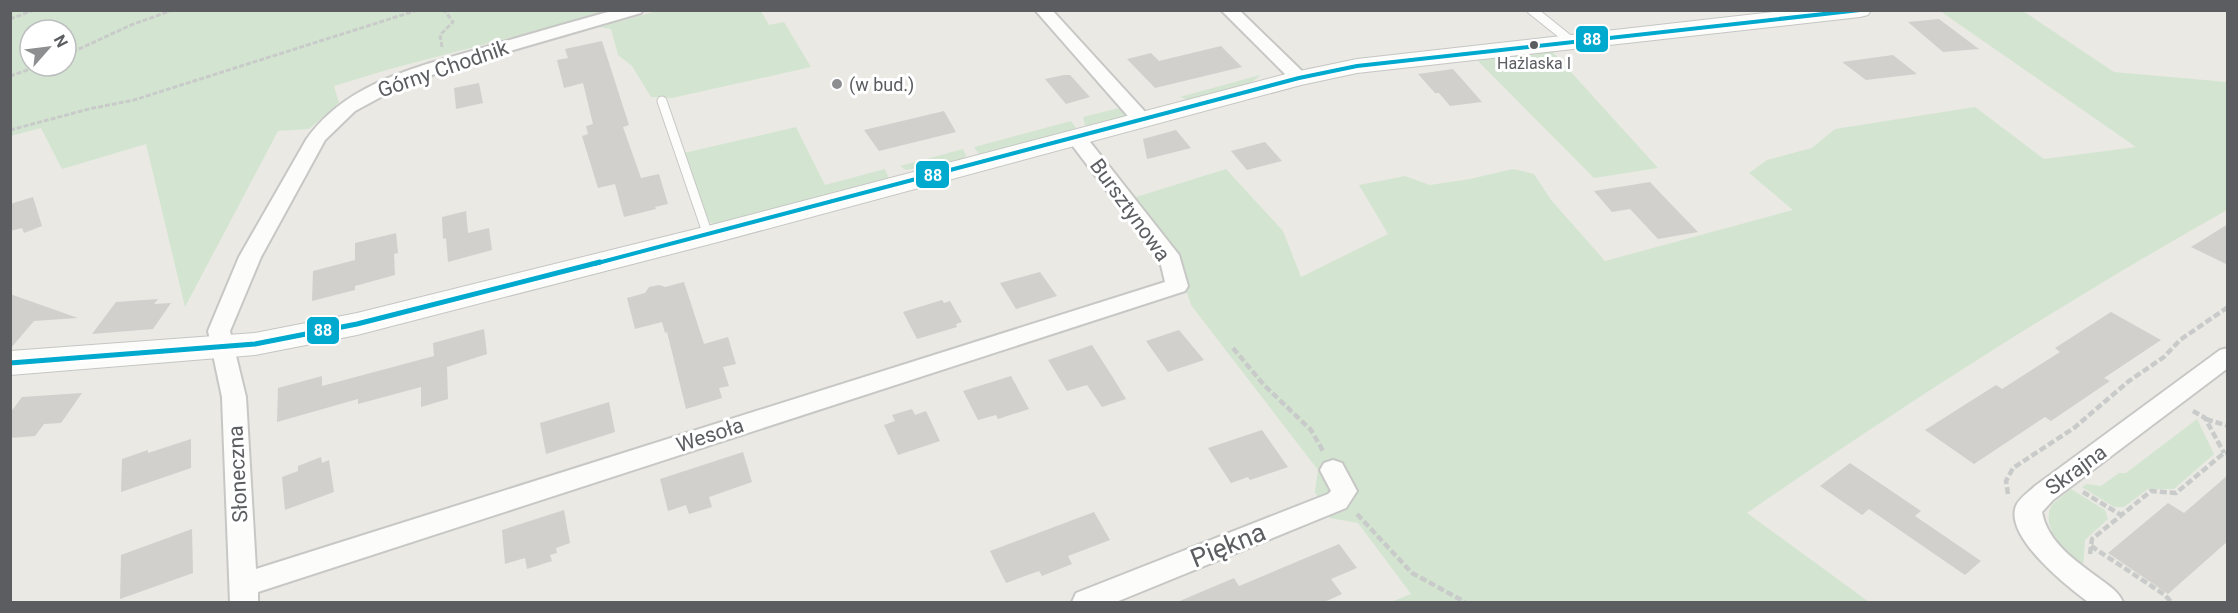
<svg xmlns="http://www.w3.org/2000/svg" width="2238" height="613" font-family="Roboto,sans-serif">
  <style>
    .green { fill: #d3e5d1; fill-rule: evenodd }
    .building { fill: #d1d0cd }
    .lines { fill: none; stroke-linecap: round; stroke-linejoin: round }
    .lane-casing { stroke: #c7c7c6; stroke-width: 11 }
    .street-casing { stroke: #c7c7c6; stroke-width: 4 }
    .secondary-casing { stroke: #c5c6c4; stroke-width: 2 }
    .path-far1 { stroke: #c8cbc9; stroke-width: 3; stroke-dasharray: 5 2; stroke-linecap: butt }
    .path { stroke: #c8cbc9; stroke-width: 4.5; stroke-dasharray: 7 3; stroke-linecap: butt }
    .lane { stroke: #fcfcfb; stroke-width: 9 }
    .street { fill: #fcfcfb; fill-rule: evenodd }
    .secondary { fill: #fcfcfb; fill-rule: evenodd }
    .bus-1-far1-casing { stroke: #fff; stroke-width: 8 }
    .bus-1-casing { stroke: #fff; stroke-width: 10 }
    .bus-1-far1 { stroke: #00a9ce; stroke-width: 4 }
    .bus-1 { stroke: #00a9ce; stroke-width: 5 }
    .bus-dot { fill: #5b5d61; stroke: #fff; stroke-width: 2 }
    .poi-dot { fill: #8d8e8f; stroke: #fff; stroke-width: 2 }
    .labels { text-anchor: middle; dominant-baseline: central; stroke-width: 6; stroke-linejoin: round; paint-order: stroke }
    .far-bus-label { font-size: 16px; fill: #5b5d61; stroke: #fff }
    .far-poi-label { font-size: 18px; fill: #5b5d61; stroke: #fff; text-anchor: start }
    .street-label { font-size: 21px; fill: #5b5d61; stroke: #fff }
    .near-street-label { font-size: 26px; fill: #5b5d61; stroke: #fff }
    .line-badge { stroke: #fff; stroke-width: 2 }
    .badge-label { font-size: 16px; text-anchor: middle; font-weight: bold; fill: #fff }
  </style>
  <rect width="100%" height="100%" fill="#eae9e4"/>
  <path class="green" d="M10,11L11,10L611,11L390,69L334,86L339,103L309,129L278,131L185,307L146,144L62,169L41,128L11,136ZM30,30H66V66H30Z
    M657,11H761L769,25L784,22L811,67L672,98L651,97L632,66L618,55L611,29L600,27Z
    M1940,11H2023L2114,72L2227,82V210C2062,303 1903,405 1747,513L1869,602H1391L1411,594L1358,523L1330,518L1315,492L1318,470L1191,305L1185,287L1184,269L1133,198L1226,169L1283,231L1301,277L1388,234L1359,185L1405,176L1430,185L1470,179L1513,169L1534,174L1551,200L1605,261L1793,210L1749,173L1767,160L1812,148L1835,129L1975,107L2044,159L2136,147Z
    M1551,50L1658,168L1594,178L1476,59Z
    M1260,75C1248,90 1208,95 1188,100L1180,97Z
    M1104,84L1130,111L1127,118L1090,127L1085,125L1083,117L1119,108L1098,85Z
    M1071,121L1076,128L1072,131L984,155L979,154L974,147Z
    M796,127L825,185L885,169L889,179L716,225L709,222L684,153Z
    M963,149L966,155L965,159L926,170L916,168L906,170L900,166Z
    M2197,419L2214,454L2174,489H2148L2124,507H2114L2082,487L2087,484L2101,486L2119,473H2126Z
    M2071,489L2105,510L2108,519L2085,540L2083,567C2068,554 2037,526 2053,504C2058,499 2065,494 2071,489Z"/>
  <path class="building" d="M1939,19L1979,49L1943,52L1908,22Z
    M602,41L629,125L623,127L641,178L659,174L668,204L655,207L656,209L624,217L615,184L598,188L582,136L588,134L586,126L593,124L583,83L564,88L557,60L568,58L565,49Z
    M1221,46L1242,67L1155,88L1127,59L1151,53L1159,61Z
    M1893,55L1917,74L1866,80L1842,62Z
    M1453,69L1482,102L1450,106L1439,93H1435L1418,74Z
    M1064,75H1070L1090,97L1066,104L1045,79Z
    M479,83L483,103L456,109L454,88Z
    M944,111L956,132L879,151L864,130Z
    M1176,130L1191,148L1147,159L1143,139Z
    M1265,142L1282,161L1247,170L1231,151Z
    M1650,182L1669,202L1698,232L1658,239L1630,209L1612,212L1594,191Z
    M33,197L42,226L24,233L22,228L10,231V204Z
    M466,211L468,233L489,228L492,250L448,262L446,238L443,239L442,217Z
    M2228,224V265L2191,247Z
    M396,233L398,253L394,254L395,275L355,286V290L312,301L313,271L355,260V243Z
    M1040,272L1057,296L1016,309L1000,283Z
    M684,282L704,344L728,337L736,364L723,367L729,386L719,388L722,398L686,409L667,332L665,333L662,322L635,329L627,298L645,293L649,287L659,285L665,287Z
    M10,294L78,318L34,321L10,349Z
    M158,299L154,304L171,303L153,329L92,334L116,302Z
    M942,300L944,303L950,301L962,322L956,324L957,327L917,339L903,312Z
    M2111,312L2161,340L2104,378L2110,381L2051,421L2045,417L1974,464L1925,430L1996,385L2002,389L2060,352L2055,348Z
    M484,329L487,354L447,367L448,399L421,407V387L358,404V399L277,422L278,388L322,376V386L434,356L433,343Z
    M1179,330L1204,360L1168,372L1146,341Z
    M1092,345L1112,376L1126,399L1102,407L1087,385L1067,391L1048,360Z
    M1011,376L1029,409L998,419L996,415L978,420L963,391Z
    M82,393L61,423L44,424L35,436L10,438V413L22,397Z
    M609,402L615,432L546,454L540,423Z
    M912,409L915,415L926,411L940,441L898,455L884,425L895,421L892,415Z
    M1262,430L1288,467L1250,480L1248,477L1231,483L1208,448Z
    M191,439V468L121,492L122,459L148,450V453Z
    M743,452L752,482L709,497L712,507L689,514L686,505L668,511L660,479Z
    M321,457L322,463L329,460L334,492L285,510L282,477L298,471V466Z
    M1850,463L1921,511L1915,516L1981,561L1965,575L1869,509L1862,515L1820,486Z
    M2228,475V541L2168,594L2108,553L2168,503L2184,513Z
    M564,510L570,543L556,548L557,553L550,555L552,561L527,569L525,558L505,564L502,530Z
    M1094,512L1110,540L1068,556L1072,564L1042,576L1039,571L1006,583L990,551Z
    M192,529L193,573L120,599L121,555Z
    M1339,544L1357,568L1331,579L1342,594L1322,603H1175L1234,578L1239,586Z"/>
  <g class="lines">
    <g class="lane-casing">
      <path id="lane" d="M1532,10L1572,42
        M662,101L708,235"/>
    </g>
    <g class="street-casing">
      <path id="street" d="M615,10H643L641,13L455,67L403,85L355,111L325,140L261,257L230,331L246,397L256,569L1165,282L1160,261L1069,141L1066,137L1069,133H1083L1179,255L1188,286L1185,291L258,592V602H230L222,397L208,331L239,257L306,140C347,81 421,66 486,47C529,34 572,22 615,10Z
        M1035,10H1052L1148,115L1150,119L1148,123H1134Z
        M1221,10H1239L1305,74L1308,78L1305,82H1293Z
        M2228,348V368L2053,500L2042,512C2047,542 2077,562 2100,579C2109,586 2118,591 2123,602H2088C2068,587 2004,537 2016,506C2019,498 2029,492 2035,486L2220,350Z
        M1333,460L1342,463L1357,491L1346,508L1116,602H1072L1076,593L1328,494L1331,491L1320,470L1324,463Z"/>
    </g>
    <g class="secondary-casing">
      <path id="secondary" d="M1791,10H1871L1868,15L1860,17L1357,73L1301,85L718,242L357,335L255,355L10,375V351L255,333L357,313L704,227L1290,73L1357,59Z"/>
    </g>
    <path class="path-far1" d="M10,19L34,10
      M442,47L440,35L453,22L444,10
      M66,55L131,25L173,10
      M10,76L39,66
      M10,130L89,109L134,100L418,10"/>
    <path class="path" d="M1233,348L1264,385L1311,430L1323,451
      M2193,411L2205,418L2224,453
      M2206,419L2228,426
      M2083,492L2121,515
      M2008,494L2006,481L2013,468L2074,428L2129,381L2164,357L2180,340L2228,307
      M1357,514L1412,573L1465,602
      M2091,546L2165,595L2171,602
      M2090,554L2092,539L2151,491L2176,493L2224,453H2228"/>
    <use href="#lane" class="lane"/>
    <use href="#street" class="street"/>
    <use href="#secondary" class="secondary"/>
    <g class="bus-1-far1-casing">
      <path id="bus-1-far1" d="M594,264L1299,78L1357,66L1860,10"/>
    </g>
    <g class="bus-1-casing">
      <path id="bus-1" d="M10,363L255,344L357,324L600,262"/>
    </g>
    <use href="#bus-1-far1" class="bus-1-far1"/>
    <use href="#bus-1" class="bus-1"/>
  </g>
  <circle class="bus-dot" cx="1534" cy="45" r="5"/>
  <circle class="poi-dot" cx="837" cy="84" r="6"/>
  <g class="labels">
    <g class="far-bus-label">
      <text x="1534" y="63">Hażlaska I</text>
    </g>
    <g class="far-poi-label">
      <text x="849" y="84">(w bud.)</text>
    </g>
    <g class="street-label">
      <text transform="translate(443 69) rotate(-19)">Górny Chodnik</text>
      <text transform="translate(1130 210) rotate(54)">Bursztynowa</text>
      <text transform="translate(710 435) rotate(-18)">Wesoła</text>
      <text transform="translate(2076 470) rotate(-36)">Skrajna</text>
      <text transform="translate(238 474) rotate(-93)">Słoneczna</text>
    </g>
    <g class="near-street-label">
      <text transform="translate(1228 545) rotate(-22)">Piękna</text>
    </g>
  </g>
  <g class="line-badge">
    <rect x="1575" y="25" width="34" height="28" rx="6" fill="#00a9ce"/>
    <rect x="915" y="160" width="35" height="29" rx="6" fill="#00a9ce"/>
    <rect x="306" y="316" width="34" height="29" rx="6" fill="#00a9ce"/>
  </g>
  <g class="badge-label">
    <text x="1592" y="45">88</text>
    <text x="933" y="181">88</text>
    <text x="323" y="336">88</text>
  </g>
  <rect width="2238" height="613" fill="none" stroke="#5b5d61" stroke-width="24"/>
  <g transform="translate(48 48) rotate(62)"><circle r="28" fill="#ffffff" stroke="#bdbec0" stroke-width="1.5"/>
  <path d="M0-4.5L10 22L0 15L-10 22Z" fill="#8d8e8f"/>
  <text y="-9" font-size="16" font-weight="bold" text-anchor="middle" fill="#5b5d61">N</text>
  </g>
</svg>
